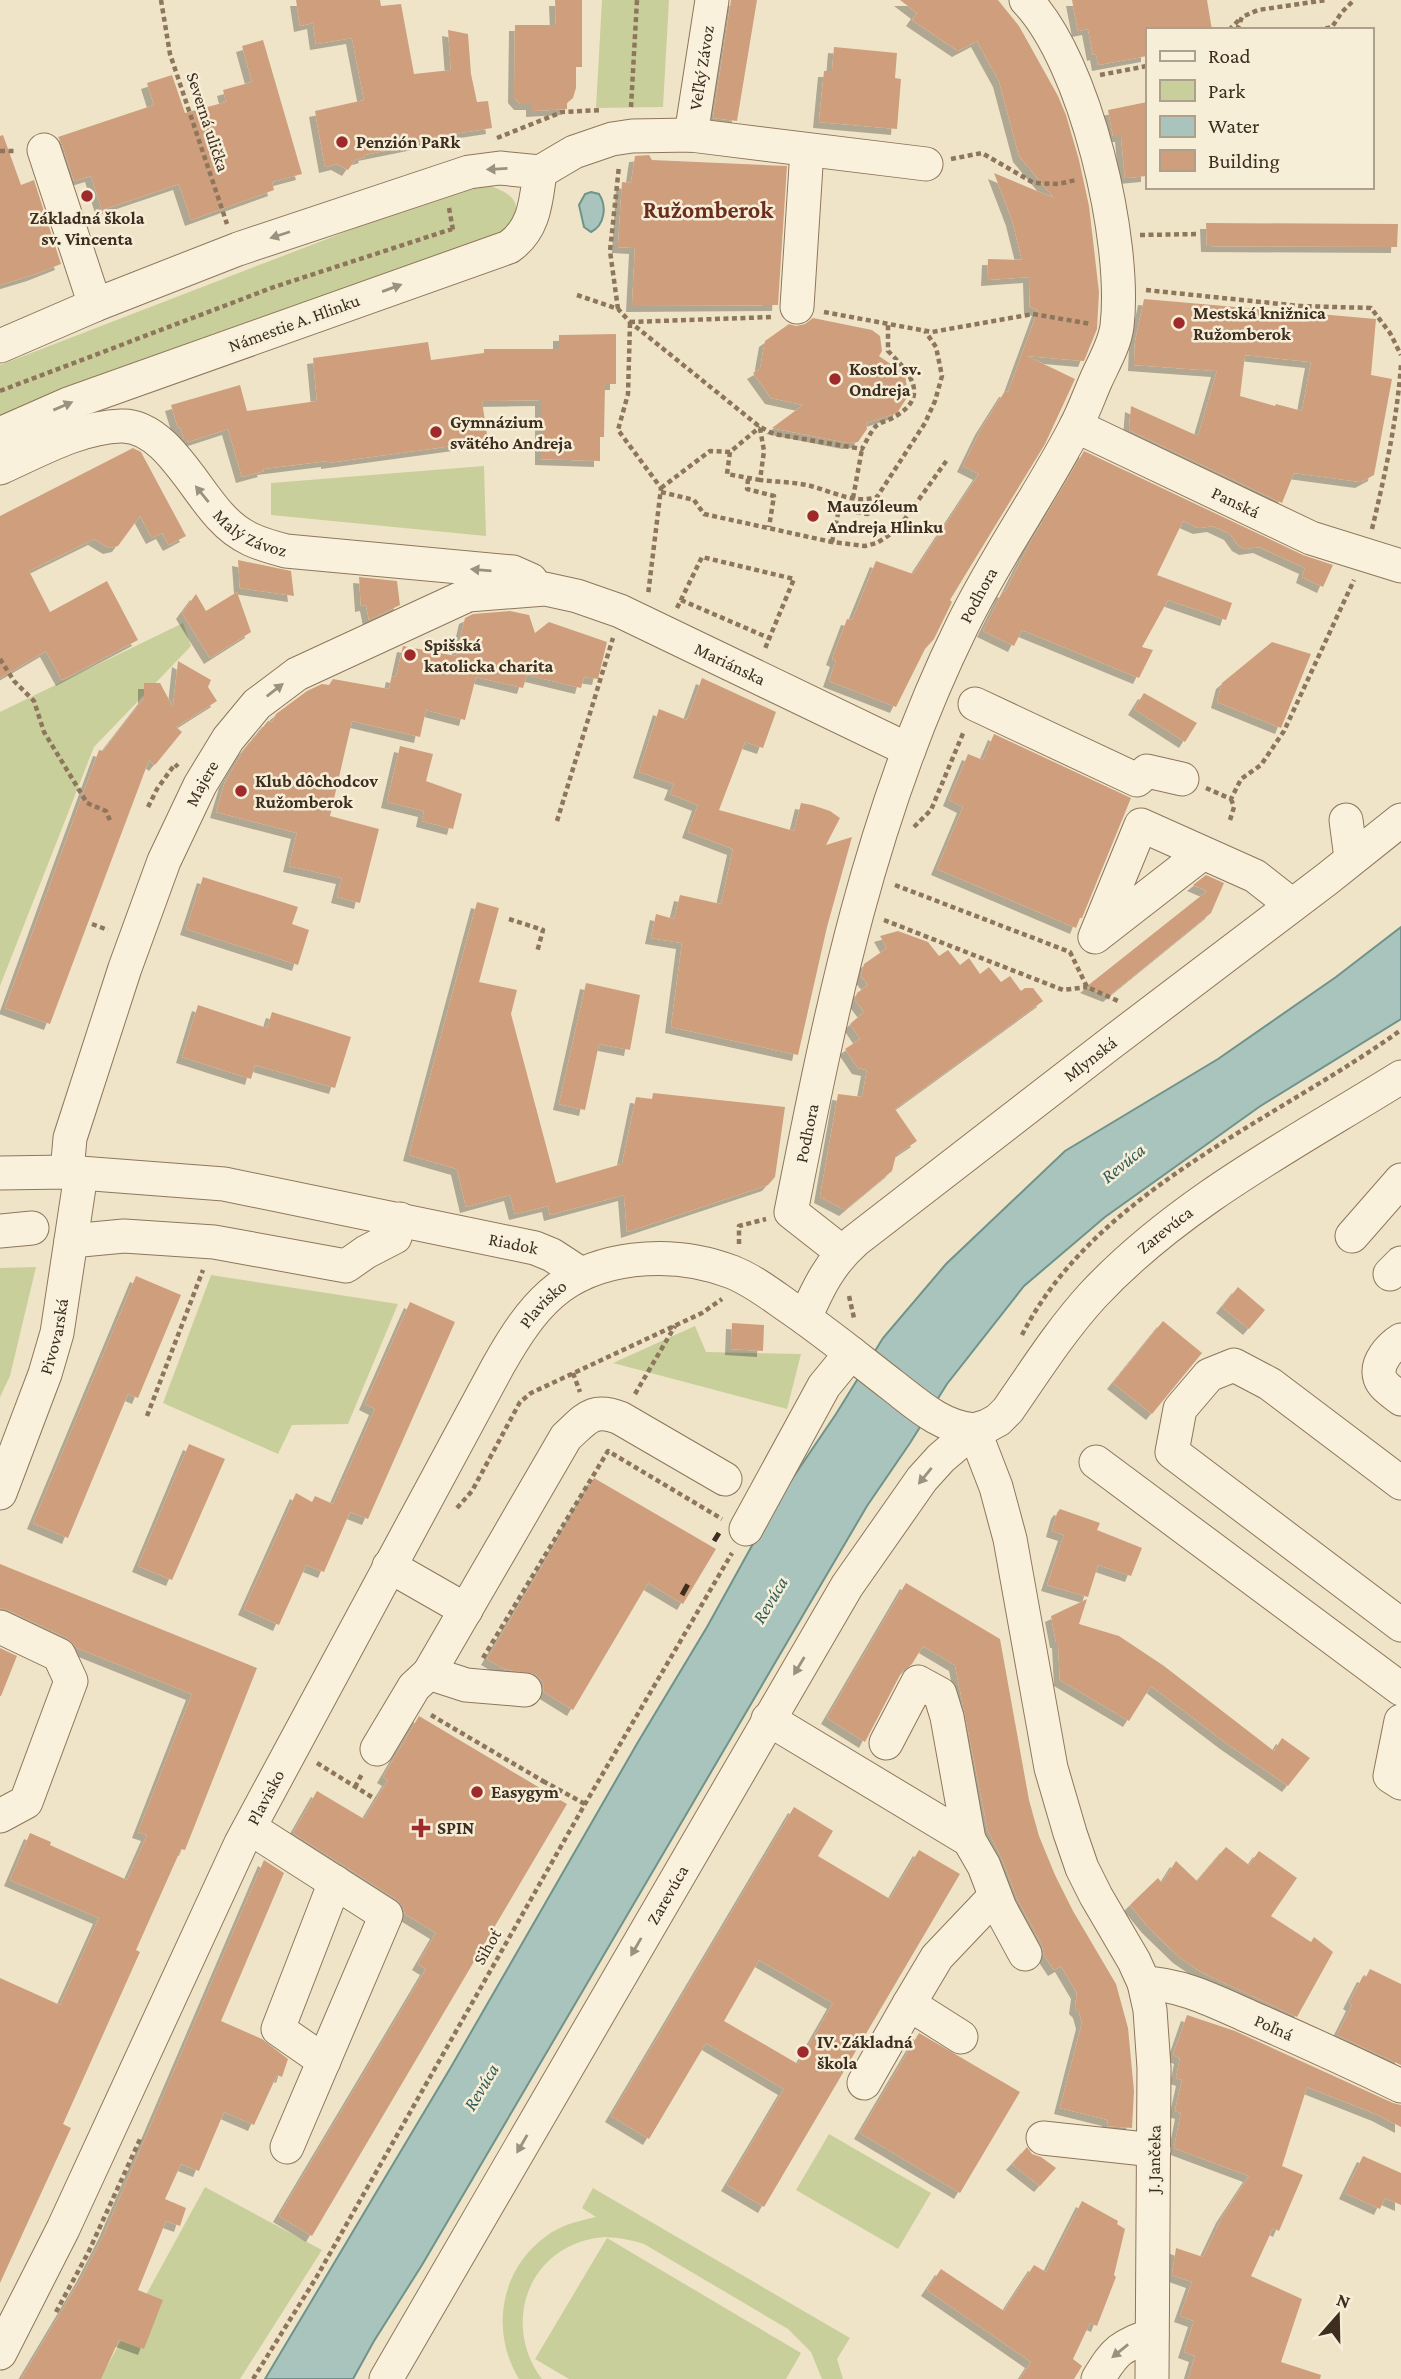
<svg xmlns="http://www.w3.org/2000/svg" width="1401" height="2379" font-family="'Crimson Pro',serif">
  <style>
    .green { fill: #c9cf9b }
    .water { fill: #a9c4bc; stroke: #6f938a; stroke-width: 2 }
    .building { fill: #cf9f7d; fill-rule: evenodd; filter: url(#shadow) }
    .lines { fill: none; stroke-linecap: round; stroke-linejoin: round }
    .minor-casing { stroke: #8d765c; stroke-width: 35 }
    .path { stroke: #8d765c; stroke-width: 4.5; stroke-dasharray: 5 3.5; stroke-linecap: butt }
    .minor { stroke: #faf1dc; stroke-width: 33 }
    .rail { stroke: #3d2e20; stroke-width: 5; stroke-dasharray: 12 12; stroke-linecap: butt }
    .oneway { fill: #9c907e }
    .poi-dot { fill: #9e2a2b; stroke: #f7eed8; stroke-width: 2.5 }
    .labels { text-anchor: middle; dominant-baseline: central; stroke-width: 5; stroke-linejoin: round; paint-order: stroke }
    .street-label { font-size: 18px; fill: #3d2e20; stroke: #f7eed8 }
    .poi-label { font-size: 18px; font-weight: bold; fill: #3d2e20; stroke: #f7eed8; text-anchor: start }
    .water-label { font-size: 19px; font-style: italic; fill: #2f5d5a; stroke: #f7eed8 }
    .district-label { font-size: 24px; font-weight: bold; fill: #6b2e1e; stroke: #f7eed8 }
  </style>
  <defs>
    <filter id="shadow"><feDropShadow dx="-6" dy="6" stdDeviation="0" flood-color="#0004"/></filter>
  </defs>
  <rect width="100%" height="100%" fill="#f0e4c8"/>
  <path class="green" d="M602,0H669L663,107L596,108Z
    M487,185C519,195 525,208 504,235L0,417V365L454,190Z
    M484,466L486,536L271,515V483Z
    M183,623L191,646L94,747L0,986V712Z
    M36,1267L10,1376L0,1397V1268Z
    M211,1275L398,1304L348,1424L292,1425L278,1454L163,1403Z
    M695,1326L706,1352L801,1354L787,1409L613,1363Z
    M829,2134L931,2193L898,2249L796,2190Z
    M205,2187L322,2250L240,2379H100Z
    M593,2188L850,2338L837,2359L843,2379H822L811,2352L788,2329L644,2244C626,2239 609,2235 591,2239C525,2253 503,2328 542,2379H519C490,2332 500,2270 545,2237C560,2225 578,2221 596,2217L582,2208Z
    M607,2238L801,2353L786,2379H569L535,2359Z"/>
  <path class="water" d="M591,192L599,194C607,206 605,225 591,232L584,227L579,205L585,194Z
    M1401,927V1019L1259,1107L1105,1217L1024,1286L947,1384L910,1443L867,1506L422,2265L374,2341L353,2379H265L451,2067L638,1742L707,1627L775,1504L836,1414L883,1338L946,1264L1065,1151L1218,1059L1336,977Z"/>
  <path class="building" d="M296,0H380L381,6L401,4L414,74L451,70L448,30L468,34L471,74L477,102L488,101L492,128L427,138L428,142L364,155L365,157L355,160L348,170L337,164L325,167L315,111L364,100L352,38L316,44L313,23L300,26Z
    M555,0H582V67H576V88L573,98L567,103V109L532,111V104H520L514,97L515,25H556Z
    M731,0H757L737,121L713,118Z
    M900,0H998L1019,26L1058,96L1066,115L1079,160L1089,206L1099,292L1097,329L1084,361L1027,356L1075,379L1045,444L950,600L952,602L934,639L925,649L896,707L829,681L836,661L832,659L847,619L852,620L876,561L913,574L979,474L963,466L981,429L1005,391L1008,392L1038,310L1030,307L1029,277L987,280L988,259L1022,260L1012,220L994,173L1054,198L1019,156L999,81L977,41L958,51L912,20L917,13Z
    M1072,0H1207L1212,30H1147V56L1098,65L1096,54L1093,55L1088,29L1078,31Z
    M263,40L302,174L272,182L274,190L191,220L179,184L102,210L91,176L74,181L62,144L58,137L154,105L147,83L172,75L185,113L226,102L223,90L252,82L242,46Z
    M834,47L897,53L895,78L901,79L897,129L819,122L824,71H832Z
    M1147,102V176L1125,178L1121,136H1113L1108,110Z
    M3,135L21,185L34,180L61,264L33,275L0,285V136Z
    M649,155L652,160L787,166L778,305L632,306L635,248L618,247L622,182L631,183L635,156Z
    M1206,223L1398,224L1397,247L1207,246Z
    M1144,299L1376,319L1371,375L1392,379L1374,475L1361,482L1294,473L1282,503L1129,430L1131,406L1198,436L1217,371L1134,365L1135,342ZM1245,355L1311,362L1302,411L1276,404L1275,406L1240,396Z
    M813,318L872,330L880,336L882,351L879,356L905,374L908,396L897,413L866,423L867,429L858,442L848,443L772,428L803,405L771,398L753,373L760,369L765,341L789,324L796,326L805,324Z
    M616,334V384H605L604,437H600V461L541,459V400L482,401L488,441L327,463V461L263,469L264,471L242,477L228,429L188,442L187,439H184L180,427L178,428L171,405L240,385L247,411L317,401L313,358L428,342L431,360L484,353V349H559V335Z
    M133,448L141,452L186,536L169,545L162,533L152,538L140,516L118,546L109,548L94,539L29,571L50,612L107,581L138,640L62,680L46,651L0,678V516Z
    M1084,451L1303,555L1333,565L1323,587L1302,577L1305,568L1259,547L1245,549L1238,545L1230,534L1213,526L1199,528L1183,521L1157,575L1232,603L1226,620L1168,600L1142,647L1153,650L1139,678L1022,630L1014,646L983,631L1003,591L1005,592L1030,543Z
    M238,560L291,571L294,596L240,588Z
    M359,577L397,581L400,605L369,620L366,605L361,606Z
    M237,592L251,632L210,658L182,613L196,594L206,611Z
    M510,611L529,615L535,633L549,622L607,642L598,679L584,677L581,688L527,675L523,688L476,677L465,720L426,710L420,737L352,721L330,816L379,829L360,903L337,897L342,878L289,866L297,833L216,812L225,782L244,750L268,721L272,722L276,714L307,691L322,684L329,685L333,679L389,689L392,676L396,677L403,646L456,656L465,618L473,614Z
    M1272,642L1311,654L1281,728L1217,702L1222,683Z
    M178,661L211,680L208,687L217,701L176,727L182,732L155,765L149,760L50,1024L5,1008L99,750L103,751L144,698V683H160L173,707Z
    M702,678L776,712L763,748L745,742L719,810L794,831L801,803L812,805L830,811L840,818L826,845L852,837L827,927L798,1055L671,1027L682,943L651,938L656,914L674,919L680,895L721,904L733,849L688,832L698,805L670,794L674,784L639,772L659,709L687,720Z
    M1144,693L1197,723L1185,742L1134,709Z
    M994,734L1131,798L1082,918H1080L1076,928L937,869L963,807L949,800L968,754L983,760Z
    M400,746L433,754L426,781L462,794L453,829L422,821L424,811L387,802Z
    M1206,875L1224,883L1211,913L1109,996L1086,987L1207,891L1193,885Z
    M203,877L298,907L292,924L309,930L298,965L186,929Z
    M477,902L499,908L479,982L517,990L511,1014L556,1183L622,1164L636,1097L652,1099L653,1093L785,1107L775,1177L768,1185L627,1232L624,1195L550,1215L548,1206L515,1214L510,1195L466,1207L457,1169L409,1155Z
    M898,931L928,942L939,956L948,950L960,965L969,958L980,974L989,967L1001,982L1010,976L1021,991L1025,988H1033L1043,1001L895,1109L917,1141L896,1155L892,1171L845,1210L820,1197L838,1094L862,1097L867,1070L858,1068L845,1049L860,1039L850,1024L864,1012L855,1000L857,993L868,985L861,976L864,964L887,948L880,936Z
    M586,983L640,995L630,1050L599,1044L585,1110L559,1104Z
    M198,1005L267,1028L272,1012L351,1037L335,1088L255,1065L251,1079L182,1057Z
    M136,1276L181,1295L138,1398L128,1394L68,1538L33,1523Z
    M1238,1287L1265,1310L1249,1329L1222,1307Z
    M410,1302L455,1322L368,1519L350,1512L324,1572L306,1565L279,1625L244,1609L296,1493L312,1502L315,1496L333,1504L375,1409L365,1404Z
    M1163,1321L1202,1353L1152,1414L1113,1383Z
    M732,1323L764,1325L763,1351L731,1349Z
    M189,1444L225,1459L172,1580L138,1566Z
    M594,1478L716,1549L683,1604L648,1583L573,1710L544,1692L543,1682L535,1674L504,1669L487,1659Z
    M1060,1509L1100,1523L1097,1530L1142,1548L1131,1576L1098,1565L1088,1597L1047,1585L1064,1535L1052,1531L1057,1513Z
    M0,1564L257,1668L185,1850L181,1849L136,1950L140,1952L63,2124L71,2128L0,2283V1978L60,2005L99,1918L10,1880L30,1833L51,1842L50,1845L127,1880L147,1835L138,1832L192,1694L77,1648L67,1638L8,1610L0,1608Z
    M906,1583L1000,1639L1029,1800L1039,1836L1055,1875L1073,1911L1116,1984L1128,2028L1134,2091L1132,2128L1107,2126L1108,2120L1060,2108L1082,2023L1079,2012L1075,2008L1077,1993L1061,1966L1054,1970L1044,1955L1042,1945L1018,1900L1002,1859L988,1831L955,1665L923,1646L912,1664L901,1673L865,1742L827,1718Z
    M1087,1599L1079,1624L1119,1636L1164,1666L1274,1751L1282,1738L1310,1758L1288,1786L1226,1743L1151,1686L1129,1721L1060,1680L1058,1642H1056L1051,1616Z
    M0,1648L17,1656L1,1696H0Z
    M419,1716L567,1804L312,2236L279,2216L426,1969L418,1964L436,1933L405,1914L403,1906L396,1899L293,1833L317,1791L364,1819L388,1780L383,1777Z
    M794,1807L833,1831L818,1856L890,1899L919,1850L960,1874L764,2207L727,2185L784,2089L706,2043L649,2139L611,2116ZM759,1960L833,2003L798,2064L724,2021Z
    M1226,1847L1249,1865L1259,1851L1297,1878L1271,1916L1311,1942L1314,1937L1333,1952L1297,2017L1201,1972L1179,1957L1148,1927L1130,1905L1158,1878L1162,1883L1176,1861L1197,1881Z
    M264,1860L284,1873L221,2021L262,2039L288,2059L282,2077L277,2075L254,2125L224,2112L199,2171L181,2164L165,2199L186,2208L180,2226L166,2221L138,2290L163,2300L144,2349L119,2340L101,2379H21L83,2275L105,2232Z
    M1370,1969L1401,1984V2065L1337,2035L1352,2005L1349,2003L1363,1976L1366,1977Z
    M1187,2015L1235,2031L1393,2103L1401,2105V2127L1378,2115L1307,2087L1282,2166L1303,2175L1279,2231L1273,2228L1251,2276L1302,2299L1281,2362L1321,2375L1320,2379H1188L1195,2356L1184,2352L1194,2321L1180,2316L1192,2282L1172,2275L1176,2248L1203,2257L1222,2217L1249,2176L1174,2148L1181,2113L1175,2111L1182,2080L1176,2078L1180,2058L1173,2055Z
    M919,2033L1020,2092L960,2193L860,2133Z
    M1027,2147L1032,2154L1041,2157L1056,2168L1040,2186L1012,2164Z
    M1363,2156L1401,2173V2205L1385,2198L1380,2209L1345,2193Z
    M1082,2201L1118,2221L1117,2224L1125,2229L1114,2275L1116,2277L1097,2326L1090,2323L1073,2359L1082,2366L1074,2379H1020L1031,2362L927,2290L941,2269L1004,2311L1034,2265L1046,2272Z"/>
  <g class="lines">
    <g class="minor-casing">
      <g id="minor">
        <path id="s1" d="M691,135L712,0"/>
        <path d="M44,150L95,305"/>
        <path d="M540,172L574,152L612,139L632,136L691,135L926,164"/>
        <path d="M797,307L807,150"/>
        <path d="M0,346L95,305L238,249L469,172L500,168L540,172C536,200 535,229 509,247L68,404L0,434"/>
        <path id="s2" d="M1076,426L1311,538L1401,566"/>
        <path id="s3" d="M0,468C38,451 80,427 121,426C164,424 194,489 221,517C240,538 259,544 286,551L513,572L531,580"/>
        <path d="M975,704L1137,780L1147,771L1182,779"/>
        <path d="M1346,820L1351,858"/>
        <path d="M1203,853L1095,937L1141,825L1255,876L1292,905"/>
        <path id="s4" d="M67,1172L70,1138L125,968L164,861L200,785L228,739L257,704L297,674L468,595L545,589L577,596L620,611L909,750"/>
        <path id="s5" d="M0,1173L67,1172L224,1184L535,1248L552,1255L581,1274"/>
        <path d="M0,1231L32,1228"/>
        <path d="M1352,1236L1401,1180"/>
        <path d="M71,1241L124,1236L214,1242L346,1266L366,1252L395,1237L400,1219"/>
        <path id="s6" d="M842,1252L791,1212C831,1010 870,813 962,626C995,558 1040,495 1075,428C1083,413 1089,396 1096,380C1103,364 1115,344 1117,326C1127,242 1086,62 1026,0"/>
        <path d="M1390,1274L1401,1263"/>
        <path id="s7" d="M805,1318C818,1288 830,1263 855,1241L1107,1046L1327,879L1401,820"/>
        <path d="M1401,1340C1390,1347 1375,1363 1380,1378C1383,1387 1394,1393 1401,1399"/>
        <path d="M974,1430L996,1487L1010,1539L1051,1768L1070,1833L1082,1868L1096,1896L1134,1961L1144,1983L1150,2010L1154,2068L1152,2379"/>
        <path d="M1096,1462L1401,1689"/>
        <path d="M1401,1483L1270,1384L1234,1365L1209,1375L1180,1409L1172,1452L1401,1625"/>
        <path id="s8" d="M0,1493L45,1374L57,1333L81,1174"/>
        <path d="M746,1529L824,1386L851,1353"/>
        <path d="M389,1566L466,1610"/>
        <path d="M0,1627L59,1655L71,1681L26,1802L0,1816"/>
        <path d="M429,1673L466,1685L525,1690"/>
        <path d="M768,1719L969,1840L984,1866L1000,1908L1025,1954"/>
        <path d="M1401,1721L1390,1776L1401,1783"/>
        <path d="M886,1743L918,1682L940,1694L947,1717L969,1840"/>
        <path d="M377,1749L414,1687L429,1673L566,1437C586,1419 592,1407 620,1418L725,1479"/>
        <path d="M250,1828L386,1915L287,2147"/>
        <path id="s9" d="M1144,1983C1181,1984 1216,2002 1250,2017C1301,2039 1351,2062 1401,2086"/>
        <path d="M961,2037L909,2004L937,1957L995,1896"/>
        <path d="M324,2061L278,2029L335,1882"/>
        <path d="M864,2083L909,2004"/>
        <path d="M1043,2138L1154,2150"/>
        <path id="s10" d="M0,2353L63,2229L241,1843L498,1366C532,1306 561,1269 633,1260C666,1256 701,1260 732,1272C752,1280 769,1293 786,1305C823,1330 857,1358 892,1385C918,1405 941,1427 974,1430"/>
        <path id="s11" d="M386,2379L847,1586L922,1479L941,1458L974,1430L987,1426L998,1420L1008,1410C1035,1371 1061,1330 1093,1295C1179,1203 1295,1143 1401,1077"/>
        <path d="M1098,2379C1116,2349 1120,2347 1152,2335"/>
      </g>
    </g>
    <path class="path" d="M161,0L170,54L227,224
      M1229,30L1239,20
      M1237,30L1242,17L1258,10L1326,0
      M1317,30L1332,27L1342,12L1354,0
      M1100,75L1147,66
      M631,107L637,0
      M497,138L562,112L602,110
      M0,151H17
      M951,159L982,153L1034,183L1058,184L1076,180
      M449,208L453,230
      M1140,235L1199,234
      M1146,290L1300,306L1371,308L1390,333L1401,355
      M577,295L618,309L630,322L760,427L774,434L862,449C866,442 871,431 876,426C882,421 891,420 896,416C931,395 908,371 888,351V325
      M618,309L610,251L619,166
      M824,312L932,332L1033,314L1091,324
      M630,322L773,317
      M630,323L628,394L618,430L661,488L648,595
      M0,391L274,287L452,229
      M760,428L764,451L760,480C777,482 795,482 811,486C833,492 855,504 877,497L925,423L935,401L942,376L936,347L925,331
      M730,452L727,474L760,480
      M748,479L747,489L774,496L769,527
      M661,488L710,451L730,452L760,427
      M661,492L694,500L704,514L832,542L865,546L877,543L897,530L947,460
      M853,498L862,449
      M1372,529C1385,475 1397,420 1401,365
      M832,542L839,509L867,514L877,511V497
      M681,600L769,638
      M677,608L702,557L794,579L764,651
      M0,659L14,681L34,701L44,732L87,803L106,811L111,823
      M1206,788L1231,799L1241,779L1261,765L1284,731L1354,580
      M148,807L157,789L175,764L178,767
      M1230,820L1234,807L1231,799
      M557,821L613,638
      M914,827L931,810L964,731
      M895,885L1070,952L1087,987L1118,1001
      M509,919L543,930L537,952
      M884,920L1063,990L1087,987
      M92,924L108,930
      M739,1244V1226L766,1219
      M849,1296L854,1318
      M1022,1335C1094,1192 1276,1120 1401,1030
      M573,1373L580,1392
      M635,1394L675,1326
      M147,1416L203,1270
      M457,1508L472,1491L520,1402L531,1393L702,1313L722,1299
      M483,1658L608,1451L722,1519
      M431,1715L543,1781L540,1786
      M317,1763L375,1799
      M543,1781L585,1804
      M355,1787L363,1772
      M56,2312L88,2253L141,2137
      M253,2379L316,2278L585,1804L732,1553"/>
    <use href="#minor" class="minor"/>
    <path class="rail" d="M714,1541L719,1533
      M682,1595L688,1584"/>
  </g>
  <defs><path id="oneway-solid" d="M-6-.8H1V-3.2L6.5 0L1 3.2V.8H-6Z" transform="scale(1.75)"/></defs>
  <g class="oneway">
    <use href="#oneway-solid" transform="translate(497 169) rotate(177)"/>
    <use href="#oneway-solid" transform="translate(280 235) rotate(162)"/>
    <use href="#oneway-solid" transform="translate(392 288) rotate(-20)"/>
    <use href="#oneway-solid" transform="translate(63 406) rotate(-23)"/>
    <use href="#oneway-solid" transform="translate(202 494) rotate(-129)"/>
    <use href="#oneway-solid" transform="translate(481 570) rotate(-175)"/>
    <use href="#oneway-solid" transform="translate(275 690) rotate(-38)"/>
    <use href="#oneway-solid" transform="translate(925 1476) rotate(129)"/>
    <use href="#oneway-solid" transform="translate(799 1666) rotate(121)"/>
    <use href="#oneway-solid" transform="translate(636 1947) rotate(120)"/>
    <use href="#oneway-solid" transform="translate(522 2144) rotate(120)"/>
    <use href="#oneway-solid" transform="translate(1120 2351) rotate(141)"/>
  </g>
  <g class="poi-dot">
    <circle cx="342" cy="142" r="7"/>
    <circle cx="87" cy="196" r="7"/>
    <circle cx="1179" cy="323" r="7"/>
    <circle cx="835" cy="379" r="7"/>
    <circle cx="436" cy="432" r="7"/>
    <circle cx="813" cy="516" r="7"/>
    <circle cx="410" cy="655" r="7"/>
    <circle cx="241" cy="791" r="7"/>
    <circle cx="477" cy="1792" r="7"/>
    <path d="M417.5 1817.5h7v7h7v7h-7v7h-7v-7h-7v-7h7z"/>
    <circle cx="803" cy="2052" r="7"/>
  </g>
  <g class="labels">
    <g class="street-label">
      <text stroke="none"><textPath href="#s1" startOffset="68">Veľký Závoz</textPath></text>
      <text transform="translate(208 122) rotate(72)">Severná ulička</text>
      <text transform="translate(294 323) rotate(-20)">Námestie A. Hlinku</text>
      <text stroke="none"><textPath href="#s2" startOffset="177">Panská</textPath></text>
      <text stroke="none"><textPath href="#s3" startOffset="303">Malý Závoz</textPath></text>
      <text stroke="none"><textPath href="#s6" startOffset="712">Podhora</textPath></text>
      <text stroke="none"><textPath href="#s4" startOffset="1026">Mariánska</textPath></text>
      <text stroke="none"><textPath href="#s4" startOffset="413">Majere</textPath></text>
      <text stroke="none"><textPath href="#s7" startOffset="390">Mlynská</textPath></text>
      <text stroke="none"><textPath href="#s6" startOffset="145">Podhora</textPath></text>
      <text stroke="none"><textPath href="#s11" startOffset="1400">Zarevúca</textPath></text>
      <text stroke="none"><textPath href="#s5" startOffset="520">Riadok</textPath></text>
      <text stroke="none"><textPath href="#s10" startOffset="1183">Plavisko</textPath></text>
      <text stroke="none"><textPath href="#s8" startOffset="166">Pivovarská</textPath></text>
      <text stroke="none"><textPath href="#s10" startOffset="616">Plavisko</textPath></text>
      <text stroke="none"><textPath href="#s11" startOffset="560">Zarevúca</textPath></text>
      <text transform="translate(487 1947) rotate(-60)">Sihoť</text>
      <text stroke="none"><textPath href="#s9" startOffset="138">Poľná</textPath></text>
      <text transform="translate(1154 2159) rotate(-89)">J. Jančeka</text>
    </g>
    <g class="poi-label">
      <text x="356" y="142">Penzión PaRk</text>
      <text x="87" y="218" text-anchor="middle">Základná škola<tspan x="87" dy="21">sv. Vincenta</tspan></text>
      <text x="1193" y="313">Mestská knižnica<tspan x="1193" dy="21">Ružomberok</tspan></text>
      <text x="849" y="369">Kostol sv.<tspan x="849" dy="21">Ondreja</tspan></text>
      <text x="450" y="422">Gymnázium<tspan x="450" dy="21">svätého Andreja</tspan></text>
      <text x="827" y="506">Mauzóleum<tspan x="827" dy="21">Andreja Hlinku</tspan></text>
      <text x="424" y="645">Spišská<tspan x="424" dy="21">katolicka charita</tspan></text>
      <text x="255" y="781">Klub dôchodcov<tspan x="255" dy="21">Ružomberok</tspan></text>
      <text x="491" y="1792">Easygym</text>
      <text x="437" y="1828">SPIN</text>
      <text x="817" y="2042">IV. Základná<tspan x="817" dy="21">škola</tspan></text>
    </g>
    <g class="water-label">
      <text transform="translate(1123 1163) rotate(-39)">Revúca</text>
      <text transform="translate(770 1600) rotate(-59)">Revúca</text>
      <text transform="translate(481 2087) rotate(-59)">Revúca</text>
    </g>
    <g class="district-label">
      <text x="708" y="209">Ružomberok</text>
    </g>
  </g>
  <rect x="1146" y="28" width="228" height="161" fill="#f7eed8" stroke="#ada18e" stroke-width="2"/>
  <rect x="1160" y="51" width="35" height="10" fill="#faf1dc" stroke="#ada18e" stroke-width="2"/>
  <text x="1208" y="63" font-size="21" fill="#3d2e20">Road</text>
  <rect x="1160" y="80" width="35" height="21" fill="#c9cf9b" stroke="#ada18e" stroke-width="2"/>
  <text x="1208" y="98" font-size="21" fill="#3d2e20">Park</text>
  <rect x="1160" y="116" width="35" height="21" fill="#a9c4bc" stroke="#ada18e" stroke-width="2"/>
  <text x="1208" y="133" font-size="21" fill="#3d2e20">Water</text>
  <rect x="1160" y="150" width="35" height="21" fill="#cf9f7d" stroke="#ada18e" stroke-width="2"/>
  <text x="1208" y="168" font-size="21" fill="#3d2e20">Building</text>
  <g transform="translate(1338 2316) rotate(20)" stroke="#f7eed8" stroke-width="5" paint-order="stroke">
  <path d="M0-5L12 26L0 18L-12 26Z" fill="#3d2e20"/>
  <text y="-10" font-size="19" font-weight="bold" text-anchor="middle" fill="#3d2e20">N</text>
  </g>
</svg>
